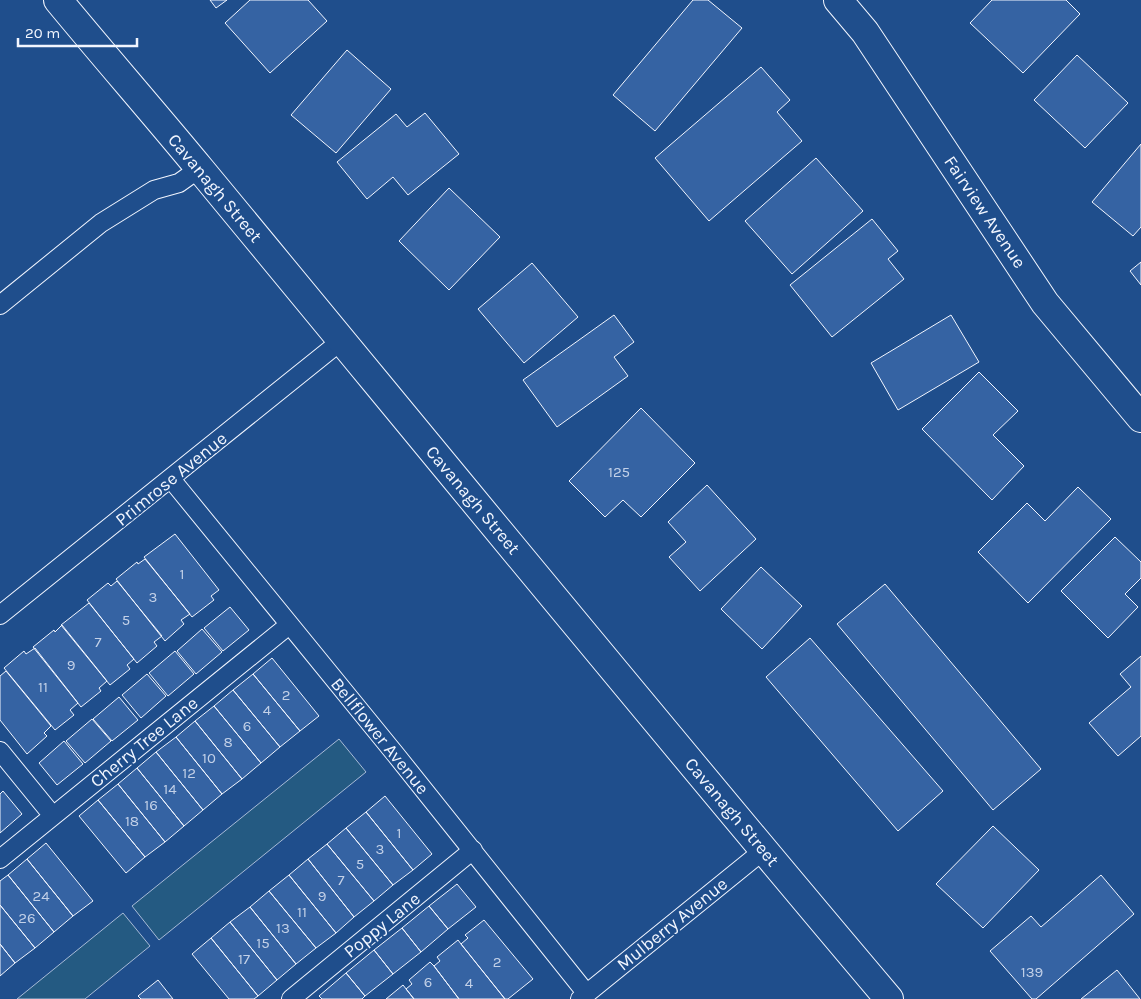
<svg xmlns="http://www.w3.org/2000/svg" width="1141" height="999" font-family="Karla,sans-serif">
  <style>
    .green { fill: #245a82; stroke: #a8bbd7 }
    .building { fill: #3563a3; stroke: #f2f6ff }
    .lines { fill: none; stroke-linecap: round; stroke-linejoin: round }
    .lane-casing { stroke: #f2f6ff; stroke-width: 20 }
    .street-casing { stroke: #f2f6ff; stroke-width: 30 }
    .lane { stroke: #1f4e8c; stroke-width: 18 }
    .street { stroke: #1f4e8c; stroke-width: 28 }
    .labels { text-anchor: middle; dominant-baseline: central; stroke-width: 4; stroke-linejoin: round; paint-order: stroke }
    .number-label { font-size: 15px; fill: #c3d1e8 }
    .street-label { font-size: 18px; fill: #f2f6ff; stroke: #1f4e8c }
  </style>
  <rect width="100%" height="100%" fill="#1f4e8c"/>
  <path class="green" d="M339,739L366,772L159,940L132,906Z
    M123,913L150,946L85,999H17Z"/>
  <path class="building" d="M210,0H227L216,8Z
    M250,0H308L327,21L270,73L225,23Z
    M693,0H708L742,28L655,131L613,95Z
    M992,0H1066L1080,14L1023,73L970,23Z
    M347,50L391,89L336,153L291,115Z
    M1077,55L1128,103L1085,148L1034,100Z
    M761,67L790,100L777,112L802,141L709,221L655,158Z
    M425,113L459,154L408,195L393,177L367,199L337,162L396,114L407,127Z
    M1141,144V227L1133,236L1092,202Z
    M816,158L863,211L792,274L745,221Z
    M449,188L500,237L449,290L399,241Z
    M872,219L898,251L888,259L904,279L832,337L790,285Z
    M1141,262V285L1130,271Z
    M532,263L578,317L524,363L478,309Z
    M614,315L634,342L614,357L628,376L557,427L523,380Z
    M951,315L979,362L898,410L871,363Z
    M979,372L1018,411L993,435L1024,466L992,500L922,429Z
    M641,408L695,463L641,517L623,500L605,517L569,481Z
    M707,485L756,539L700,591L669,557L686,542L668,522Z
    M1078,487L1111,519L1028,603L978,552L1027,503L1045,521Z
    M175,534L219,590L211,596L214,600L192,617L144,557Z
    M1115,537L1141,562V578L1125,594L1138,607L1108,638L1061,591Z
    M145,559L190,614L181,620L184,624L165,641L116,579L137,562L138,564Z
    M761,567L802,606L762,649L721,609Z
    M117,581L162,636L154,642L157,646L137,663L87,600L108,583L111,586Z
    M885,584L1041,769L993,810L837,624Z
    M89,603L134,659L127,665L130,669L110,685L61,625Z
    M230,607L249,630L223,651L204,628Z
    M62,625L107,681L99,688L101,691L81,707L33,647L54,630L55,632Z
    M202,629L222,652L196,674L177,651Z
    M810,638L943,791L898,831L766,677Z
    M35,648L78,703L70,710L74,715L55,730L4,668L24,651L26,654Z
    M175,651L194,674L168,696L149,673Z
    M1141,656V736L1118,756L1089,723L1131,687L1120,674Z
    M272,658L319,716L300,731L253,674Z
    M6,671L51,726L44,733L47,736L27,754L0,720V676Z
    M147,674L166,696L141,718L122,695Z
    M253,674L300,731L280,747L233,690Z
    M233,690L280,747L261,763L214,706Z
    M119,697L138,720L112,741L93,719Z
    M214,706L261,763L242,779L195,721Z
    M92,719L111,741L85,763L66,741Z
    M195,721L242,779L222,794L176,737Z
    M176,737L222,794L203,810L156,752Z
    M64,741L83,764L57,785L39,763Z
    M156,752L203,810L184,826L137,768Z
    M137,768L184,826L165,842L118,784Z
    M118,784L165,842L145,857L98,800Z
    M3,791L22,814L0,833V794Z
    M385,796L432,854L413,870L366,812Z
    M98,800L145,857L126,873L79,816Z
    M366,812L413,870L393,885L346,828Z
    M993,826L1039,870L983,928L936,884Z
    M346,828L393,885L374,901L327,844Z
    M46,843L93,901L73,916L27,859Z
    M327,844L374,901L354,917L308,859Z
    M27,859L73,916L54,932L8,875Z
    M308,859L354,917L336,933L289,875Z
    M8,875L54,932L35,948L0,905V881Z
    M289,875L336,933L316,948L269,891Z
    M1101,875L1134,914L1036,999H1032L990,951L1031,916L1041,927Z
    M457,884L476,907L448,929L429,906Z
    M269,891L316,948L296,964L250,907Z
    M0,905L35,948L15,963L0,944Z
    M429,906L448,929L421,952L402,928Z
    M250,907L296,964L277,980L230,922Z
    M484,920L533,979L508,999H505L461,944L468,938L465,935Z
    M230,922L277,980L258,996L211,938Z
    M402,928L421,952L393,974L374,950Z
    M211,938L258,996L254,999H229L192,954Z
    M458,940L461,944L505,999H459L434,966L440,961L437,957Z
    M0,944L15,963L0,976Z
    M374,950L393,974L365,996L346,973Z
    M430,962L434,966L459,999H414L406,989L412,984L409,980Z
    M1117,970L1140,999H1081Z
    M346,973L365,996L362,999H322L319,996Z
    M158,980L173,999H141L138,996Z
    M403,985L414,999H386Z"/>
  <g class="lines">
    <g class="lane-casing">
      <path id="lane" d="M0,305L101,223L154,190L179,183L200,168
        M171,479L396,755L587,994
        M0,615L341,341
        M0,751L53,816
        M0,859L289,625
        M291,999L473,850
        M580,999L764,850"/>
    </g>
    <g class="street-casing">
      <path id="street" d="M58,0C105,57 154,113 201,170C430,447 657,725 889,999
        M838,0L865,32L1045,303L1141,418"/>
    </g>
    <use href="#lane" class="lane"/>
    <use href="#street" class="street"/>
  </g>
  <g class="labels">
    <g class="number-label">
      <text x="619" y="472">125</text>
      <text x="182" y="574">1</text>
      <text x="153" y="597">3</text>
      <text x="126" y="620">5</text>
      <text x="98" y="642">7</text>
      <text x="71" y="665">9</text>
      <text x="43" y="687">11</text>
      <text x="286" y="695">2</text>
      <text x="267" y="710">4</text>
      <text x="247" y="726">6</text>
      <text x="228" y="742">8</text>
      <text x="209" y="758">10</text>
      <text x="189" y="773">12</text>
      <text x="170" y="789">14</text>
      <text x="151" y="805">16</text>
      <text x="132" y="821">18</text>
      <text x="399" y="833">1</text>
      <text x="380" y="849">3</text>
      <text x="360" y="864">5</text>
      <text x="341" y="880">7</text>
      <text x="41" y="896">24</text>
      <text x="322" y="896">9</text>
      <text x="302" y="912">11</text>
      <text x="27" y="918">26</text>
      <text x="283" y="928">13</text>
      <text x="263" y="943">15</text>
      <text x="244" y="959">17</text>
      <text x="497" y="962">2</text>
      <text x="1032" y="972">139</text>
      <text x="428" y="982">6</text>
      <text x="469" y="983">4</text>
    </g>
    <g class="street-label">
      <text transform="translate(215 188) rotate(50)">Cavanagh Street</text>
      <text transform="translate(985 212) rotate(56)">Fairview Avenue</text>
      <text transform="translate(171 479) rotate(-39)">Primrose Avenue</text>
      <text transform="translate(473 500) rotate(50)">Cavanagh Street</text>
      <text transform="translate(380 736) rotate(51)">Bellflower Avenue</text>
      <text transform="translate(144 742) rotate(-39)">Cherry Tree Lane</text>
      <text transform="translate(732 812) rotate(50)">Cavanagh Street</text>
      <text transform="translate(672 924) rotate(-39)">Mulberry Avenue</text>
      <text transform="translate(382 925) rotate(-39)">Poppy Lane</text>
    </g>
  </g>
  <path d="M18 38v8h119v-8" fill="none" stroke="#f2f6ff" stroke-width="2.5"/>
  <text x="25" y="38" font-size="15" fill="#f2f6ff" stroke="#1f4e8c" stroke-width="4" paint-order="stroke">20 m</text>
</svg>
